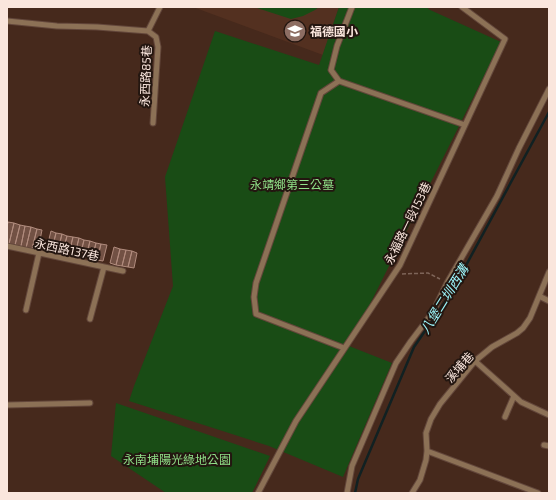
<svg xmlns="http://www.w3.org/2000/svg" width="556" height="500" font-family="'Exo 2','Noto Sans TC',sans-serif">
  <style>
    .built { fill: #533020 }
    .green { fill: #194c15 }
    .lines { fill: none; stroke-linecap: round; stroke-linejoin: round }
    .stream { stroke: #112122; stroke-width: 2.5 }
    .building { fill: #725144; stroke: #b08b7d }
    .lane-casing { stroke: #63473b; stroke-width: 7 }
    .path { stroke: #7e6458; stroke-width: 1.5; stroke-dasharray: 4 2; stroke-linecap: butt }
    .lane { stroke: #8c7156; stroke-width: 5 }
    .labels { text-anchor: middle; dominant-baseline: central; stroke-width: 4; stroke-linejoin: round; paint-order: stroke }
    .poi-label { font-size: 12px; font-weight: bold; fill: #fae6dd; stroke: #231610; text-anchor: start }
    .street-label { font-size: 12px; fill: #fae6dd; stroke: #231610 }
    .park-label { font-size: 12px; fill: #90e088; stroke: #231610 }
    .water-label { font-size: 13px; font-style: italic; fill: #9cf5fa; stroke: #231610 }
  </style>
  <rect width="100%" height="100%" fill="#46291c"/>
  <path class="built" d="M193,7H339L323,55Z"/>
  <path class="green" d="M254,7H319L315,10L303,16L291,19Z
    M339,7H429L428,9L501,42L349,346L392,363L343,477L269,446L129,401L134,386L173,286L165,177L215,31L319,65Z
    M116,403L270,456L252,493H166L111,456Z"/>
  <g class="lines">
    <path class="stream" d="M355,493L358,479L414,347L451,293L549,112"/>
  </g>
  <path class="building" d="M8,222L14,223L9,244L7,243V227Z
    M14,223L20,225L15,245L9,244Z
    M20,225L25,226L21,246L15,245Z
    M25,226L31,227L26,248L21,246Z
    M31,227L37,229L32,249L26,248Z
    M37,229L42,230L38,250L32,249Z
    M51,231L56,233L52,249L47,247Z
    M56,233L62,234L58,250L52,249Z
    M62,234L67,236L63,251L58,250Z
    M67,236L73,237L69,253L63,251Z
    M73,237L79,238L75,254L69,253Z
    M79,238L84,240L80,256L75,254Z
    M84,240L90,241L86,257L80,256Z
    M90,241L96,243L92,259L86,257Z
    M96,243L101,244L97,260L92,259Z
    M101,244L107,245L103,261L97,260Z
    M114,247L120,249L116,265L110,263Z
    M120,249L126,250L122,266L116,265Z
    M126,250L132,251L128,267L122,266Z
    M132,251L137,253L134,268L128,267Z"/>
  <g class="lines">
    <g class="lane-casing">
      <path id="lane" d="M352,7L337,46L331,70L339,81L465,125
        M7,21L57,26L97,27L148,31L156,37L158,47L153,123
        M148,31L160,7
        M339,81L321,93L256,283L254,297L256,314L344,348
        M7,246L123,271
        M539,296L549,301
        M26,310L39,253
        M90,319L104,267
        M475,361L521,402L549,415
        M7,405L90,403
        M505,417L514,396
        M544,445L549,446
        M427,451L538,493
        M258,493L296,421L400,265L505,39L462,7
        M347,493L352,466L396,363L411,341L433,312L447,283L497,196L519,148L549,89
        M412,493L420,480L426,460L427,451L426,433L431,419L440,404L475,361L492,347L517,333L523,328L530,318L549,272"/>
    </g>
    <path class="path" d="M402,274L428,273L440,279"/>
    <use href="#lane" class="lane"/>
  </g>
  <defs>
    <g id="school-disc" transform="scale(1.15)"><circle r="9.5" fill="#8d6e63" stroke="#231610"/><path d="M0-5L7-2L0 1L-7-2ZM-4 1L0 2.5L4 1V4Q0 6-4 4Z" fill="#fff"/></g>
  </defs>
  <g fill-rule="evenodd">
    <use href="#school-disc" x="295" y="31"/>
  </g>
  <g class="labels">
    <g class="poi-label">
      <text x="310" y="31">福德國小</text>
    </g>
    <g class="street-label">
      <text transform="translate(145 76) rotate(-88)">永西路85巷</text>
      <text transform="translate(407 223) rotate(-64)">永福路一段153巷</text>
      <text transform="translate(67 249) rotate(12)">永西路137巷</text>
      <text transform="translate(459 367) rotate(-49)">溪埔巷</text>
    </g>
    <g class="park-label">
      <text x="292" y="184">永靖鄉第三公墓</text>
      <text x="177" y="459">永南埔陽光綠地公園</text>
    </g>
    <g class="water-label">
      <text transform="translate(444 299) rotate(-58)">八堡二圳西溝</text>
    </g>
  </g>
  <rect width="556" height="500" fill="none" stroke="#fae6dd" stroke-width="16"/>
</svg>
